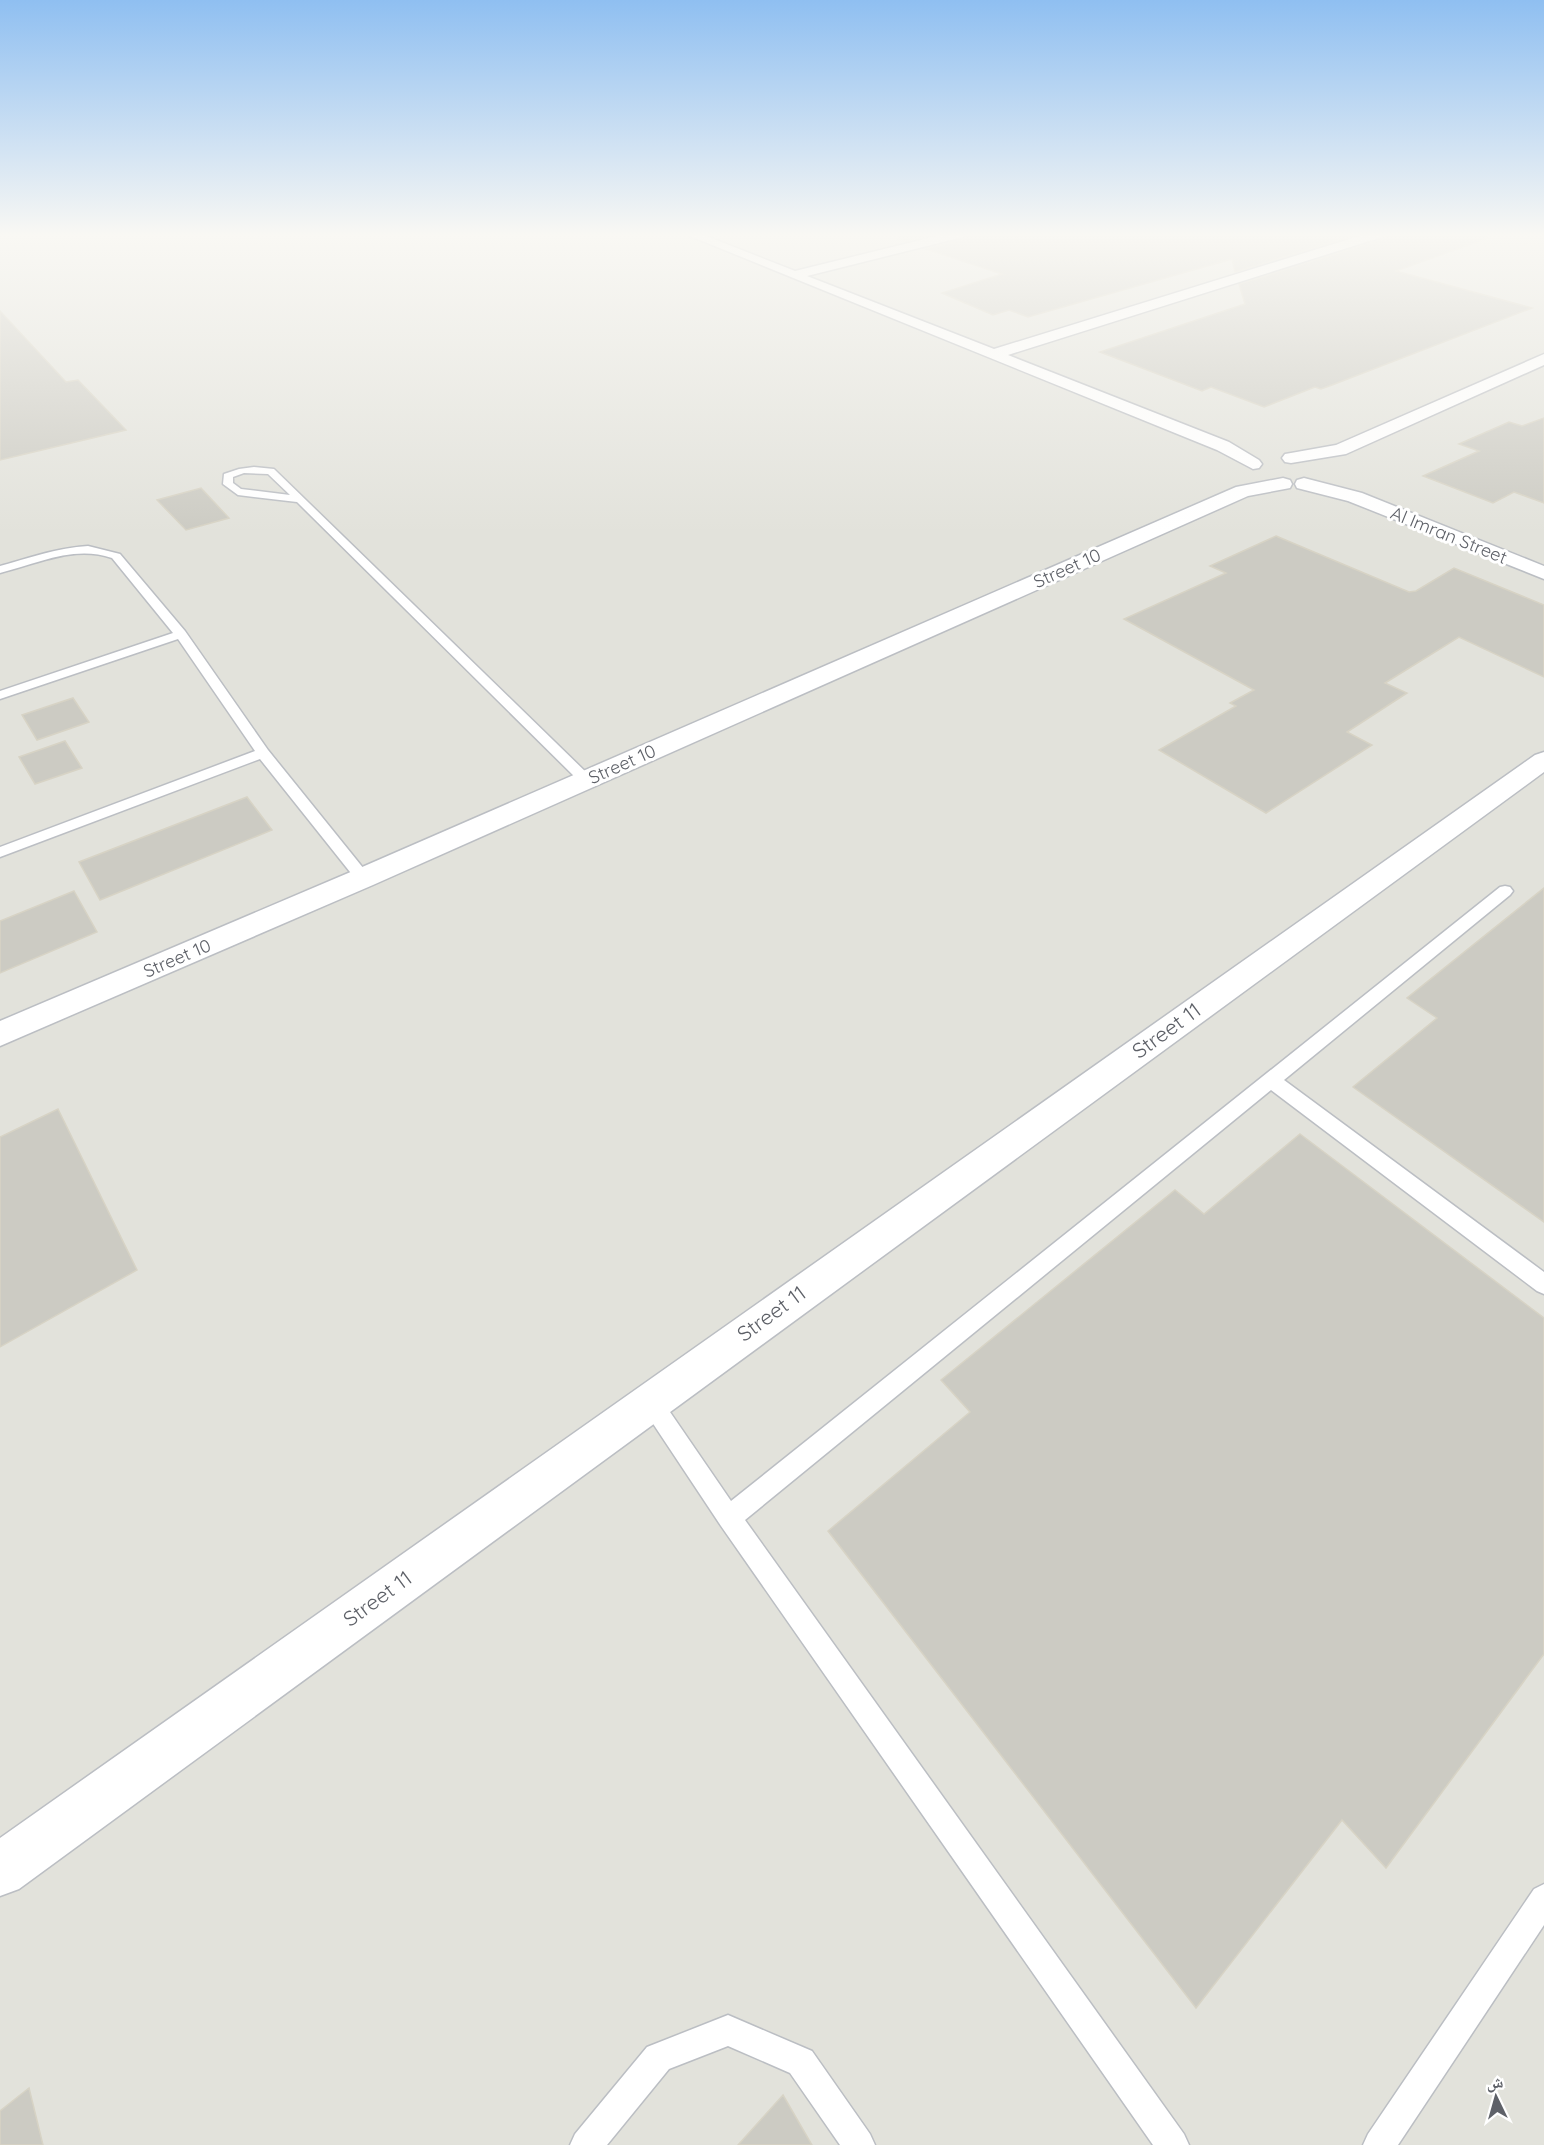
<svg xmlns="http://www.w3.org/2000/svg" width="1544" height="2145" font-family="Quicksand,'Noto Naskh Arabic',sans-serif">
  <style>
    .industrial { fill: #e2e2db }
    .building { fill: #cccbc3; stroke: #d7d3c5; stroke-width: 1.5 }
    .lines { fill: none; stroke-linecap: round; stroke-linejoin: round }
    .service-casing { stroke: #bbbec3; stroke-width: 3 }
    .minor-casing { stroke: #bbbec3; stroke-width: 3 }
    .service { fill: #fff; fill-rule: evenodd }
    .minor { fill: #fff; fill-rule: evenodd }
    .labels { text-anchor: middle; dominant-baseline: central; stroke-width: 6; stroke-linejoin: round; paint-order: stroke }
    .far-street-label { font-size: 18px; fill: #5e6168; stroke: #fff }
    .street-label { font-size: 21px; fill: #5e6168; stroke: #fff }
  </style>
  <rect width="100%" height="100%" fill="#f1f0e7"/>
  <path class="industrial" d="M0,234H1544V2145H0Z"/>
  <path class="building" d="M899,234H936L905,241L898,239Z
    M967,234H1359L1235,272L1232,259L1028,317L1009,310L993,315L942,293L1002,274L926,249L964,239Z
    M1386,234H1487L1488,238L1396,271L1532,308L1332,385L1321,389L1315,387L1264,407L1211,387L1202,391L1100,352L1245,304L1239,284L1383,239Z
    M0,311L66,382L78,380L126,430L0,460Z
    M1544,418V503L1514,492L1493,503L1423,476L1479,451L1459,444L1509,422L1522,426Z
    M201,488L229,518L186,530L157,500Z
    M1276,536L1409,592L1416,591L1454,568L1544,605V677L1459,637L1385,683L1407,693L1347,732L1372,745L1266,813L1159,750L1236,706L1230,703L1254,690L1124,619L1226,573L1210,566Z
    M73,698L89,722L37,740L22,715Z
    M65,741L82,768L35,784L19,757Z
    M247,797L272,830L100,900L79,862Z
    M1544,888V1222L1353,1087L1437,1018L1407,998Z
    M74,891L97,932L0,973V921Z
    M58,1109L137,1270L0,1347V1137Z
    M1300,1134L1544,1318V1654L1386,1868L1342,1820L1196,2008L828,1531L970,1412L941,1380L1175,1190L1204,1214Z
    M29,2088L43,2145H0V2111Z
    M783,2095L812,2145H738Z"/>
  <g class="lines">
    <g class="service-casing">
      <path id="service" d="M254,467L274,469L591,777L593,780L591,783H581L297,502L238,495L223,484L224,474L239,469ZM244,473L268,474L290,495L241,489L233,483V477Z
        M88,546L120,554L185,631L268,750L368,874L371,878L368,882H358L260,759L0,857V847L255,751L178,639L0,699V691L173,633L112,558C73,545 37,564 0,573V566C29,558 57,548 88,546Z
        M1505,886L1510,887L1513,891L1510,895L1284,1080L1544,1272V1294L1537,1291L1271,1090L745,1520L1184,2134L1189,2145H1153L721,1526L638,1401L641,1393L649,1390L657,1393L731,1501L1500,887Z
        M1544,1884V1925L1398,2145H1363L1368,2134L1534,1889Z
        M728,2015L812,2051L870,2134L875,2145H840L790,2073L728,2046L669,2069L607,2145H570L575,2134L647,2047Z"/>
    </g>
    <g class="minor-casing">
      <path id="minor" d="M685,234H701L795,271L945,234H965L963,237L807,276L994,349L1366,234H1384L1382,237L1008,355L1229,442L1259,460L1262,464L1259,468L1253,469L1217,450Z
        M1544,354V365L1346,454L1291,463L1285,462L1282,458L1285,454L1291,453L1336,445Z
        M1283,478L1290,480L1292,484L1290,488L1248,496L373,885L0,1046V1021L353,871L1236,487Z
        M1304,478L1362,493L1544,566V579L1348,501L1297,488L1295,484L1297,480Z
        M1544,752V772L19,1889L0,1896V1838L1535,755Z"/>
    </g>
    <use href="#service" class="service"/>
    <use href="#minor" class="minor"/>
  </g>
  <linearGradient id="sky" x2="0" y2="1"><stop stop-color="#8fbff1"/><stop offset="0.44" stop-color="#f9f8f4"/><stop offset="1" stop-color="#f9f8f4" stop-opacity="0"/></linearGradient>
  <rect width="1544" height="534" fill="url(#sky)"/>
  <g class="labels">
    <g class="far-street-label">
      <text transform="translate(1449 535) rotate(22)">Al Imran Street</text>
      <text transform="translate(1067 568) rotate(-24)">Street 10</text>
      <text transform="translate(622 764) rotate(-24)">Street 10</text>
      <text transform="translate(177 958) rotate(-23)">Street 10</text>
    </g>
    <g class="street-label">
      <text transform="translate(1166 1030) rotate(-36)">Street 11</text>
      <text transform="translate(771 1313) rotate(-36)">Street 11</text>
      <text transform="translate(377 1598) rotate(-36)">Street 11</text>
    </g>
  </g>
  <g transform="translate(1496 2097) rotate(355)" stroke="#ffffff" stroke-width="4.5" paint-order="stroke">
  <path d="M0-4.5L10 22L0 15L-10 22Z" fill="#5e6168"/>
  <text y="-9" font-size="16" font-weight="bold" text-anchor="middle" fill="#5e6168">ش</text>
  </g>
</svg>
